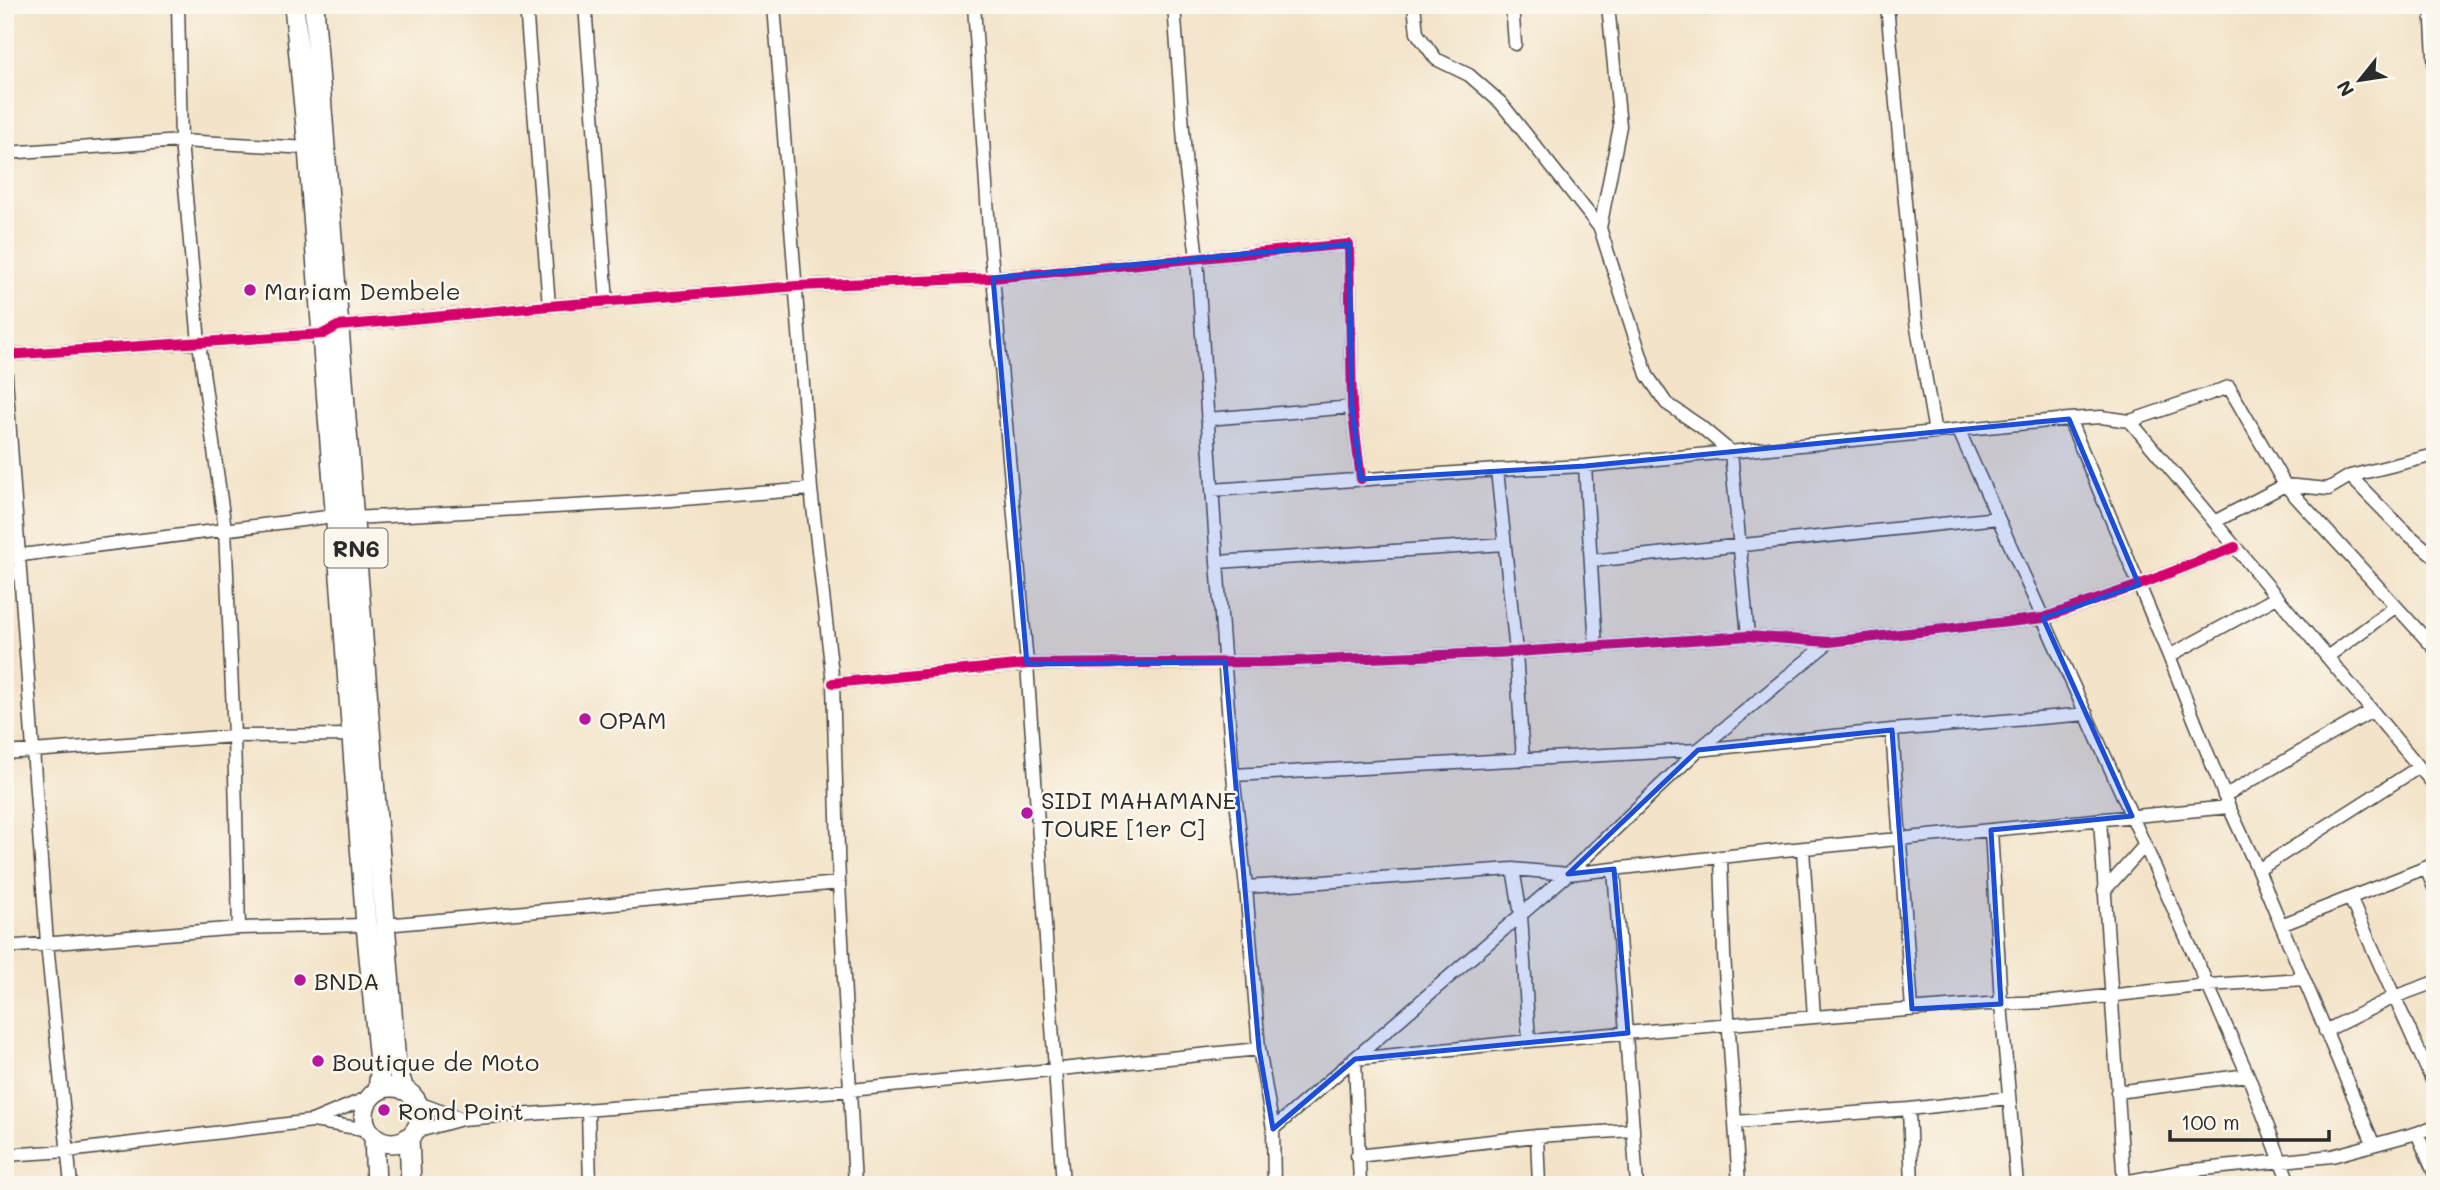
<svg xmlns="http://www.w3.org/2000/svg" width="2440" height="1190" font-family="Mali,sans-serif">
  <style>
    .lines { fill: none; stroke-linecap: round; stroke-linejoin: round }
    .minor-casing { stroke: #494743; stroke-width: 15 }
    .highway-casing { stroke: #494743; stroke-width: 22 }
    .minor { stroke: #fff; stroke-width: 12 }
    .highway { stroke: #fff; stroke-width: 19 }
    .cycleway-casing { stroke: #fbf7ec; stroke-width: 15 }
    .cycleway { stroke: #d6006c; stroke-width: 10 }
    .marked { fill: #1d4ed8; fill-opacity: 0.2; stroke: #1d4ed8; stroke-width: 5; stroke-linejoin: round }
    .poi-dot { fill: #b5179e; stroke: #fbf7ec; stroke-width: 2.5 }
    .labels { text-anchor: middle; dominant-baseline: central; stroke-width: 5; stroke-linejoin: round; paint-order: stroke }
    .shield { fill: #fbf7ec; stroke: #696865; stroke-width: 2 }
    .shield-label { font-size: 23px; font-weight: bold; fill: #2b2b2b }
    .poi-label { font-size: 24px; fill: #2b2b2b; stroke: #fbf7ec; text-anchor: start }
  </style>
  <rect width="100%" height="100%" fill="#fbf7ec"/>
  <filter id="ink" filterUnits="userSpaceOnUse"><feTurbulence type="fractalNoise" baseFrequency=".0143" numOctaves="2"/><feDisplacementMap in="SourceGraphic" scale="14" xChannelSelector="R" yChannelSelector="G"/><feConvolveMatrix kernelMatrix="1 2 1 2 8 2 1 2 1" color-interpolation-filters="sRGB"/></filter>
  <filter id="wash" filterUnits="userSpaceOnUse"><feTurbulence type="fractalNoise" baseFrequency=".00686" numOctaves="4" result="noise"/><feDisplacementMap in="SourceGraphic" scale="28" xChannelSelector="R" yChannelSelector="G"/><feGaussianBlur stdDeviation="1.57" result="paint"/><feColorMatrix in="noise" values="0 0 0 0 0 0 0 0 0 0 0 0 0 0 0 0 0 1.4 0 .05"/><feComposite in="paint" operator="in"/></filter>
  <g filter="url(#wash)">
    <rect width="100%" height="100%" fill="#f3e3c8"/>
  </g>
  <g filter="url(#ink)">
    <g class="lines">
      <g class="minor-casing">
        <path id="minor" d="M178,5L181,141L199,343L225,529L234,736L239,928
          M526,5L549,306
          M585,5L607,302
          M774,5L811,489L833,683L839,883L855,1185
          M974,5L989,230L1027,664L1063,1185
          M1174,5L1186,170L1197,258L1217,562L1233,775L1246,887L1259,1049L1273,1129L1274,1185
          M1414,5L1417,33L1436,59L1469,75L1501,103L1600,228L1647,375L1666,403L1700,426L1731,452L1748,636
          M1512,5L1515,44
          M1705,5V8
          M1887,5L1916,322L1935,433
          M2431,5L2435,73
          M5,153L181,141L308,148
          M1600,228L1620,126L1608,5
          M5,355L323,334L338,326L549,306L797,286L993,278L1349,244L1352,407L1361,479
          M5,363L47,943L71,1185
          M1207,419L1352,407
          M2069,419L2169,656L2229,807L2258,870L2373,1143
          M2130,421L2435,786
          M1959,431L2248,1075L2290,1185
          M1585,466L1596,647
          M1497,470L1516,652L1523,760
          M2350,476L2401,528L2435,557
          M1212,490L1497,470L1585,466L2069,419L2101,417L2130,421L2229,387L2285,485L2435,649
          M353,518L645,502L811,489
          M2214,522L2285,485L2328,489L2350,476L2435,455
          M5,557L335,516
          M1591,561L1998,518
          M1217,562L1505,544
          M2169,656L2277,597
          M2327,657L2395,607
          M833,683L1027,664L1270,662L1516,652L1748,636L1829,642L2043,618L2139,585L2235,547
          M1892,730L1912,1009
          M5,753L234,736L353,735
          M1233,775L1698,750L1892,730L2087,714
          M2224,796L2372,711
          M2100,819L2124,1185
          M1991,830L2001,1004L2017,1185
          M1803,849L1814,1017
          M1721,857L1724,954L1739,1185
          M2426,868L2435,890
          M1513,869L1521,915L1529,1041
          M1614,869L1637,1185
          M2258,870L2419,767
          M1246,887L1513,869L1568,874L1784,850L2229,807
          M2104,891L2145,845
          M2350,898L2435,1087
          M385,925L839,883
          M2281,925L2435,864
          M5,947L239,928L366,925
          M2325,1031L2394,997L2435,982
          M2117,1092L2248,1075
          M418,1103L462,1119
          M1909,1109L1912,1185
          M588,1110L590,1185
          M313,1121L369,1130
          M1735,1122L1909,1109L2008,1098
          M1273,1129L1568,874L1698,750L1829,642
          M415,1132L462,1119L851,1090L1259,1049
          M2417,1133L2435,1175
          M1537,1136L1539,1185
          M5,1155L68,1151L312,1121L372,1096
          M1357,1156L1537,1136L1633,1130
          M2124,1182L2184,1171L2332,1156L2417,1133L2435,1126
          M1360,1185L1355,1059L1529,1041L1814,1017L1987,1004L2052,1002L2208,985L2304,979"/>
      </g>
      <g class="highway-casing">
        <path id="highway" d="M294,5L308,148L366,925L380,1073L378,1090
          M314,5L396,1064L404,1090
          M364 1115a28 28 0 1 1 56 0a28 28 0 1 1-56 0Z
          M374,1136L376,1185
          M409,1137L411,1185"/>
      </g>
      <use href="#minor" class="minor"/>
      <use href="#highway" class="highway"/>
      <g class="cycleway-casing">
        <path id="cycleway" d="M5,355L323,334L338,326L549,306L797,286L993,278L1349,244L1352,407L1361,479
          M833,683L1027,664L1270,662L1516,652L1748,636L1829,642L2043,618L2139,585L2235,547"/>
      </g>
      <use href="#cycleway" class="cycleway"/>
    </g>
  </g>
  <path class="marked" d="M1349,244L1352,407L1361,479L1585,466L2069,419L2139,585L2043,618L2132,816L1991,830L2001,1004L1912,1009L1892,730L1698,750L1568,874L1614,869L1628,1033L1355,1059L1273,1129L1259,1049L1225,662L1027,664L993,278Z"/>
  <g class="poi-dot">
    <circle cx="250" cy="290" r="7"/>
    <circle cx="585" cy="719" r="7"/>
    <circle cx="1027" cy="813" r="7"/>
    <circle cx="300" cy="980" r="7"/>
    <circle cx="318" cy="1061" r="7"/>
    <circle cx="384" cy="1110" r="7"/>
  </g>
  <g class="labels">
    <rect class="shield" x="324.5" y="528.5" width="63" height="39" rx="5"/>
    <g class="shield-label">
      <text x="356" y="548">RN6</text>
    </g>
    <g class="poi-label">
      <text x="264" y="290">Mariam Dembele</text>
      <text x="599" y="719">OPAM</text>
      <text x="1041" y="799">SIDI MAHAMANE<tspan x="1041" dy="28">TOURE [1er C]</tspan></text>
      <text x="314" y="980">BNDA</text>
      <text x="332" y="1061">Boutique de Moto</text>
      <text x="398" y="1110">Rond Point</text>
    </g>
  </g>
  <rect width="2440" height="1190" fill="none" stroke="#fbf7ec" stroke-width="28"/>
  <g transform="translate(2360 80) rotate(240)" stroke="#fbf7ec" stroke-width="5" paint-order="stroke">
  <path d="M0-5L12 26L0 18L-12 26Z" fill="#2b2b2b"/>
  <text y="-10" font-size="19" font-weight="bold" text-anchor="middle" fill="#2b2b2b">N</text>
  </g>
  <path d="M2170 1130v10h159v-10" fill="none" stroke="#2b2b2b" stroke-width="3.5"/>
  <text x="2181" y="1130" font-size="21" fill="#2b2b2b" stroke="#fbf7ec" stroke-width="5" paint-order="stroke">100 m</text>
</svg>
